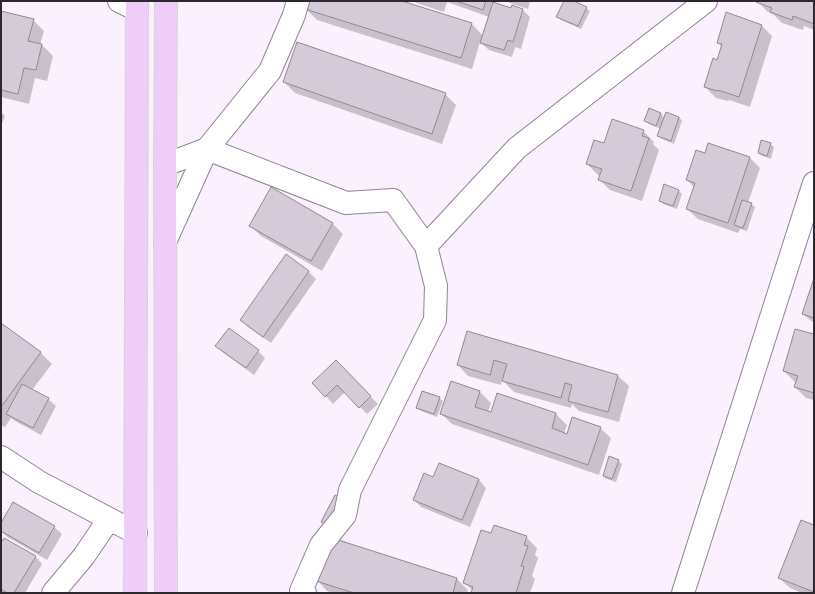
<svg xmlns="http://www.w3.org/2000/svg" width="815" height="594" font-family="'Roboto Condensed',sans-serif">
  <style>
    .shadow { fill: #0003 }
    .building { fill: #d5cbd8; stroke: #928995 }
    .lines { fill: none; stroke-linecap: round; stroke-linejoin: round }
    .minor-casing { stroke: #8f8692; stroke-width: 24 }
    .major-casing { stroke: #d5d4d5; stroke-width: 24 }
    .minor { stroke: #fff; stroke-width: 22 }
    .major { stroke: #eecdf8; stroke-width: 22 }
  </style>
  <rect width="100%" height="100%" fill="#fbf1fe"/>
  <path class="shadow" d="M309,1H398L472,24L483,36L489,17L447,2L444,12L416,3L414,1H496L495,4L512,9V7L523,10L530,17L521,49L515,47L512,57L489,50L480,42L472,69L317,20L306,9Z
    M507,1H530L528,9L510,3Z
    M565,1H571L586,8L590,11L581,29L561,20L558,17Z
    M757,1H814V30L804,26L803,30L782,23L774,15L768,12Z
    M1,12L33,20L44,31L40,45H42L53,56L47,81L35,78L29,104L1,97Z
    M761,25L772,36L750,107L729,100L728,101L716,98L705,87L718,61L722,47L718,43Z
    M284,82L445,94L456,105L442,144L295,93Z
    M1,112L5,116L1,126Z
    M661,114L665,118L679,117L682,121L674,144L662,139L658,136L661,129L649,124L645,120Z
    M643,131L654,142L653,144L659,150L642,201L610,190L600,180L601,176L598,175L587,164L604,144Z
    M770,144L774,147L771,159L762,156L759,153Z
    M706,154L749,157L760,168L748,203L751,204L755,207L747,231L740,229L738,233L698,219L687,209L694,187L687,180Z
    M678,190L682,194L677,209L663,204L660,200Z
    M332,223L343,234L322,271L261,236L250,225Z
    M309,272L316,279L271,343L248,327L241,320Z
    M814,282V322L811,321L803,314Z
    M2,324L41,353L52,364L32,390L48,399L56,406L41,435L15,421L11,418L5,427L1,425Z
    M467,332L618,376L629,386L619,422L579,411L572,404L571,408L514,392L502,380L501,385L468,376L458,365Z
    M814,336V400L806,398L795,387L797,382H795L784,371Z
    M216,346L258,351L265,358L254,375L224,353Z
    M336,362L378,404L367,414L345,392L333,404L314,383Z
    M452,382L480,392L491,403L488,412L491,414L498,394L556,414L567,425L564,434L567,435L600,428L611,438L599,475L452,424L441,414Z
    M439,398L443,401L437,417L421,411L417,408Z
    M618,461L622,464L616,482L607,479L604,476Z
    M440,464L479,480L486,488L470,527L421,507L414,500L433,479Z
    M1,525L54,527L62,534L47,560L6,536L1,531Z
    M814,526V593H802L790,588L779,578Z
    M491,534L526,537L537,548L535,555L538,558L532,576L535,579L530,593H472L473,591L465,583Z
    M330,538L457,579L468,590L467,593H333L327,591L317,580Z
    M1,545L35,556L42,564L25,593H4L1,592Z"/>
  <path class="building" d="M308,1H402L472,23L461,58L305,9Z
    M456,1H486L483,10Z
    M564,1H574L587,7L578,26L556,17Z
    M756,1H814V24L793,16L792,20L770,12L772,8L756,2Z
    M493,2L511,8L512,5L523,9L513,42L508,40L504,50L480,43Z
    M1,11L34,19L28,41L42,44L36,70L24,68L18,94L1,90Z
    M726,12L762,25L739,97L718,90L717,91L704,87L713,58L717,60L722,44L717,43Z
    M297,42L446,93L432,134L283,82Z
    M649,108L661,113L656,126L644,121Z
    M666,112L679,117L671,141L657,136Z
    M612,119L644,130L642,136L649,138L631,191L598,180L602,169L586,164L594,140L604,143Z
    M761,140L771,143L767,156L758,153Z
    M708,143L750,157L728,223L686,209L695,183L686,180L696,150L705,153Z
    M664,184L679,190L673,206L659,201Z
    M271,187L333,223L311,261L249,226Z
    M742,200L752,203L743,228L734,225Z
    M286,254L309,271L263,337L240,320Z
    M814,278V318L802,314Z
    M1,323L41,352L1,407Z
    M229,328L259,350L246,368L215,346Z
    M795,329L814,334V393L794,387L798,376L783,371Z
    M467,331L618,375L608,412L568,401L572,385L565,383L561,398L502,381L507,364L494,360L490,375L457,365Z
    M336,360L371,396L359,408L337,385L325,397L312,383Z
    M451,381L480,391L475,407L491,412L497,393L556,413L552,428L567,434L572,417L601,427L588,465L440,414Z
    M22,384L49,398L33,428L6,414Z
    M422,391L440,397L434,414L416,408Z
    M609,456L619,460L612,479L603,476Z
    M439,463L479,479L462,520L413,500L424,473L433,477Z
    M335,495L346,501L331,528L321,522Z
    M13,502L55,526L39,553L1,531V523Z
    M801,520L814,525V592L778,578Z
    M494,525L527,536L524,545L528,546L521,566L524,567L516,593H471L473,587L463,583L481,530L491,533Z
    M329,537L457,578L453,593H354L316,581Z
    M4,538L36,556L14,593H7L1,589V543Z"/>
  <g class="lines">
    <g class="minor-casing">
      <path id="minor" d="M119,1L137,10
        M165,165L207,149L346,203L393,200L426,246L517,148L706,1
        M165,242L207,149L270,71L294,15L298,1
        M1,457L39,482L136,533
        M53,593L84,556L109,519
        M305,593L301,591L321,545L345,515L350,490L435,320L436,286L426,246
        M683,593L814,183"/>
    </g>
    <g class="major-casing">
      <path id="major" d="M166,1L165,165L166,593
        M135,593L137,1"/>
    </g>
    <use href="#minor" class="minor"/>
    <use href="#major" class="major"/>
  </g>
  <rect width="815" height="594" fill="none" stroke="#2c292e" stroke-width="4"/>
</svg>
